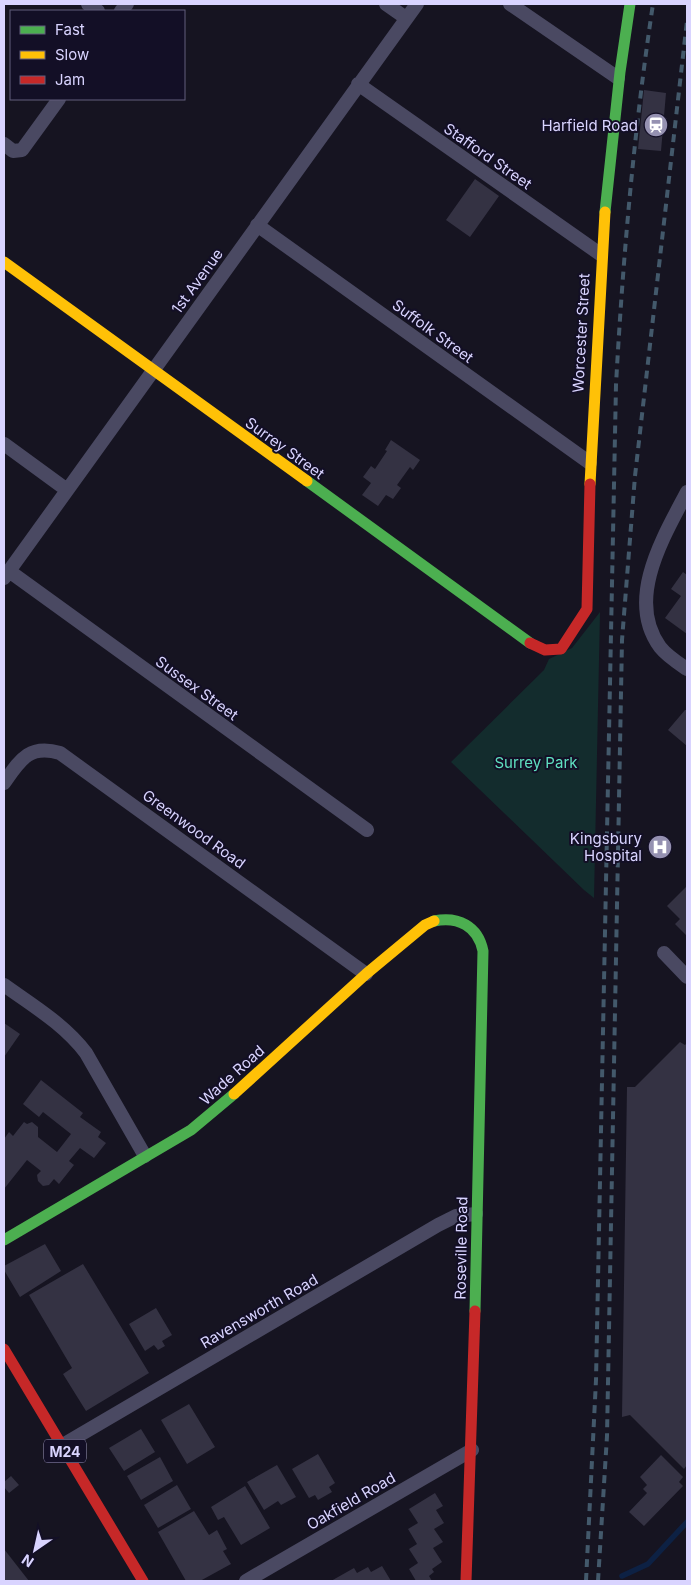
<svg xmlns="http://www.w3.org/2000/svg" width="691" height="1585" font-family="Inter,sans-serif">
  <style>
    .green { fill: #132c2d }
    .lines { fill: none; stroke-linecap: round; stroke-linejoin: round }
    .stream { stroke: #0d2144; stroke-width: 5.5 }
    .building { fill: #343243 }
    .street { stroke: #4a4962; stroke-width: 14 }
    .fast { stroke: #4caf50; stroke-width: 11 }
    .slow { stroke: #ffc107; stroke-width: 11 }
    .jam { stroke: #c62828; stroke-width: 11 }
    .rail { stroke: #43596b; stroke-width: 4; stroke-dasharray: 8 6; stroke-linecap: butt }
    .labels { text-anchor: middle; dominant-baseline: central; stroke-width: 4; stroke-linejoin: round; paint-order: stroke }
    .shield { fill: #130f26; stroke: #9e99be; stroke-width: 1 }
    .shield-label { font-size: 14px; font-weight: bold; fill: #d9d4ff }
    .poi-label { font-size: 15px; fill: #d9d4ff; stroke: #130f26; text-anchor: end }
    .street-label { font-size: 15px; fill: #d9d4ff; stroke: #130f26 }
    .park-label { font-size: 15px; fill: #5fe0c0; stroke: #130f26 }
  </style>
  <rect width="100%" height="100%" fill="#161421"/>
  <path class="green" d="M600,612L594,898L584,890L451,762L544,670L549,659L572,648Z"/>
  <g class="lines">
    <path class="stream" d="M622,1576L648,1564L687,1522"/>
  </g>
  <path class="building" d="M644,90L666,93L661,151L638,149Z
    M475,179L499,196L470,237L446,220Z
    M391,440L420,460L413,470L410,467L397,485L401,488L393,499L386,495L378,506L362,495L371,483L363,477L371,466L375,469L387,451L385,450Z
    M683,572L687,575V634L665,618L681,596L671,589Z
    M685,710H687V746L668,730Z
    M687,886V936L675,924L680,919L667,906Z
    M4,1023L20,1034L4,1057Z
    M680,1042L685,1045L687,1043V1465L684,1469L630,1415L622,1417L627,1087H635Z
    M41,1080L83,1113L80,1117L101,1132L98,1137L106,1143L94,1158L80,1148L69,1161L74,1165L59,1184L54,1179L49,1185L43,1186L38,1181L37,1175L41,1171L27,1160L4,1189V1139L9,1132L13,1136L24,1122L27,1124L32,1122L38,1127V1137L57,1152L71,1134L43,1112L39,1117L23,1104Z
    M45,1244L61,1271L20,1297L4,1270V1266Z
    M83,1264L149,1373L86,1411L63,1374L72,1368L29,1295Z
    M156,1308L172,1335L162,1341L165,1346L158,1350L154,1345L145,1351L129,1324Z
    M189,1404L215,1447L187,1464L161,1420Z
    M141,1429L155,1452L124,1471L109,1448Z
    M318,1454L335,1483L329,1487L332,1492L318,1500L315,1495L309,1498L292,1469Z
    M661,1455L683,1477L679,1482L683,1486L644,1526L629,1512L647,1493L643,1489L647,1485L640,1477Z
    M160,1457L173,1481L141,1500L127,1476Z
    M277,1465L296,1497L281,1505L278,1501L264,1510L247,1482Z
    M11,1476L19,1485L9,1493L4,1487V1482Z
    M177,1485L191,1509L158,1528L144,1505Z
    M245,1486L270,1528L241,1545L224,1517L218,1520L211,1507Z
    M435,1493L443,1506L436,1510L444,1523L434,1529L443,1542L433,1548L442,1562L432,1569L434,1572L429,1576L432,1581H416L409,1569L418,1563L409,1549L417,1544L408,1529L418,1523L409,1509Z
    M194,1511L209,1535L217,1530L227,1549L223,1551L231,1564L200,1581H186L158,1532Z
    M4,1549L29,1581H4Z
    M382,1566L391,1581H331L354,1568L357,1573L368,1567L371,1572Z"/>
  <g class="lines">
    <path class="street" d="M88,4L98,11
      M386,4L406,18
      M510,4L618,78
      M121,11L127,4
      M358,84L600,254
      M4,144L13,151L22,150L59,99
      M257,225L590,463
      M4,444L67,490
      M687,492C664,536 625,599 660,647C667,656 678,663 687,669
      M9,571L367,830
      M4,578L417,4
      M4,783C20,760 29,744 60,753L366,974
      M664,953L687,977
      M4,985C33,1006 64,1024 86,1053L145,1156
      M61,1446L438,1225L456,1216L476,1214
      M246,1581L472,1450"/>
    <path class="fast" d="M605,212L620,72L630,4
      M307,481L530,643
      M434,921C458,916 478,926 483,951L475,1311
      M4,1240L191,1130L234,1094"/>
    <path class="slow" d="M4,262L307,481
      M590,484L605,212
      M234,1094L366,974L425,925L434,921"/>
    <path class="jam" d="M530,643L545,650L561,649L587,609L590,484
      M4,1349L143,1581
      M466,1581L475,1311"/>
    <path class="rail" d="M586,1581L596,1380L616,385C623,257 634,130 653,4
      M598,1581L607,1436L622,640L635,476L687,21"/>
  </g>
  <defs>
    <g id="station-disc" transform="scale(1.25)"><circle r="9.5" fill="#9591b1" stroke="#130f26"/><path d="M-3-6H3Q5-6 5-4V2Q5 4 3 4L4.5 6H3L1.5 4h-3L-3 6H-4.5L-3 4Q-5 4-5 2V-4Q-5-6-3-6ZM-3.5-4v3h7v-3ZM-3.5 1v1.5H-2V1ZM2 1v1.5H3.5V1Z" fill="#fff"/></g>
    <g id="hospital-disc" transform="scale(1.25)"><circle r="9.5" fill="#9591b1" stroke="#130f26"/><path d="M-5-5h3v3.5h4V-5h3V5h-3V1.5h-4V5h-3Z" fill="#fff"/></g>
  </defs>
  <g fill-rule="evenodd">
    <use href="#station-disc" x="656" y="125"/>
    <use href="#hospital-disc" x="660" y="847"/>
  </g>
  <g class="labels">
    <rect class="shield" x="44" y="1439.5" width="42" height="23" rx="4"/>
    <g class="shield-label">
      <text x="65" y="1451">M24</text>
    </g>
    <g class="poi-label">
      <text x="638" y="125">Harfield Road</text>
      <text x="642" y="838">Kingsbury<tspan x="642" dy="17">Hospital</tspan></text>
    </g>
    <g class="street-label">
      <text transform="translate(488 156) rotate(35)">Stafford Street</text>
      <text transform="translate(197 281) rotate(-54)">1st Avenue</text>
      <text transform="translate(433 331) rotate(36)">Suffolk Street</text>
      <text transform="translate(581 333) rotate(-87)">Worcester Street</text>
      <text transform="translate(285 448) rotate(36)">Surrey Street</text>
      <text transform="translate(197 688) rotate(36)">Sussex Street</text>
      <text transform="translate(194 829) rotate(36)">Greenwood Road</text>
      <text transform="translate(232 1075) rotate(-42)">Wade Road</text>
      <text transform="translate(461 1248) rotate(-89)">Roseville Road</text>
      <text transform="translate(259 1311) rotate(-30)">Ravensworth Road</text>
      <text transform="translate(351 1501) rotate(-30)">Oakfield Road</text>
    </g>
    <g class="park-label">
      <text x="536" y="762">Surrey Park</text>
    </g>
  </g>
  <rect width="691" height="1585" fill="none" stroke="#d9d4ff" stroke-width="10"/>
  <rect x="10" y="10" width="175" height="90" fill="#130f26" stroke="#625e7d"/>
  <rect x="20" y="26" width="25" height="8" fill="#4caf50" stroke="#625e7d"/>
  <text x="55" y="35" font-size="15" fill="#d9d4ff">Fast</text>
  <rect x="20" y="51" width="25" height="8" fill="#ffc107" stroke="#625e7d"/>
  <text x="55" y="60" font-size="15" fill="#d9d4ff">Slow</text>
  <rect x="20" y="76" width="25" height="8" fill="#c62828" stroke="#625e7d"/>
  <text x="55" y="85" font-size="15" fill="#d9d4ff">Jam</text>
  <g transform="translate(35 1550) rotate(214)" stroke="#130f26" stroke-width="4" paint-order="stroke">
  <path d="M0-4L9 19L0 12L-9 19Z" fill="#d9d4ff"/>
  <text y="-8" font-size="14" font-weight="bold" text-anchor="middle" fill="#d9d4ff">N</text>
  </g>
</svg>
